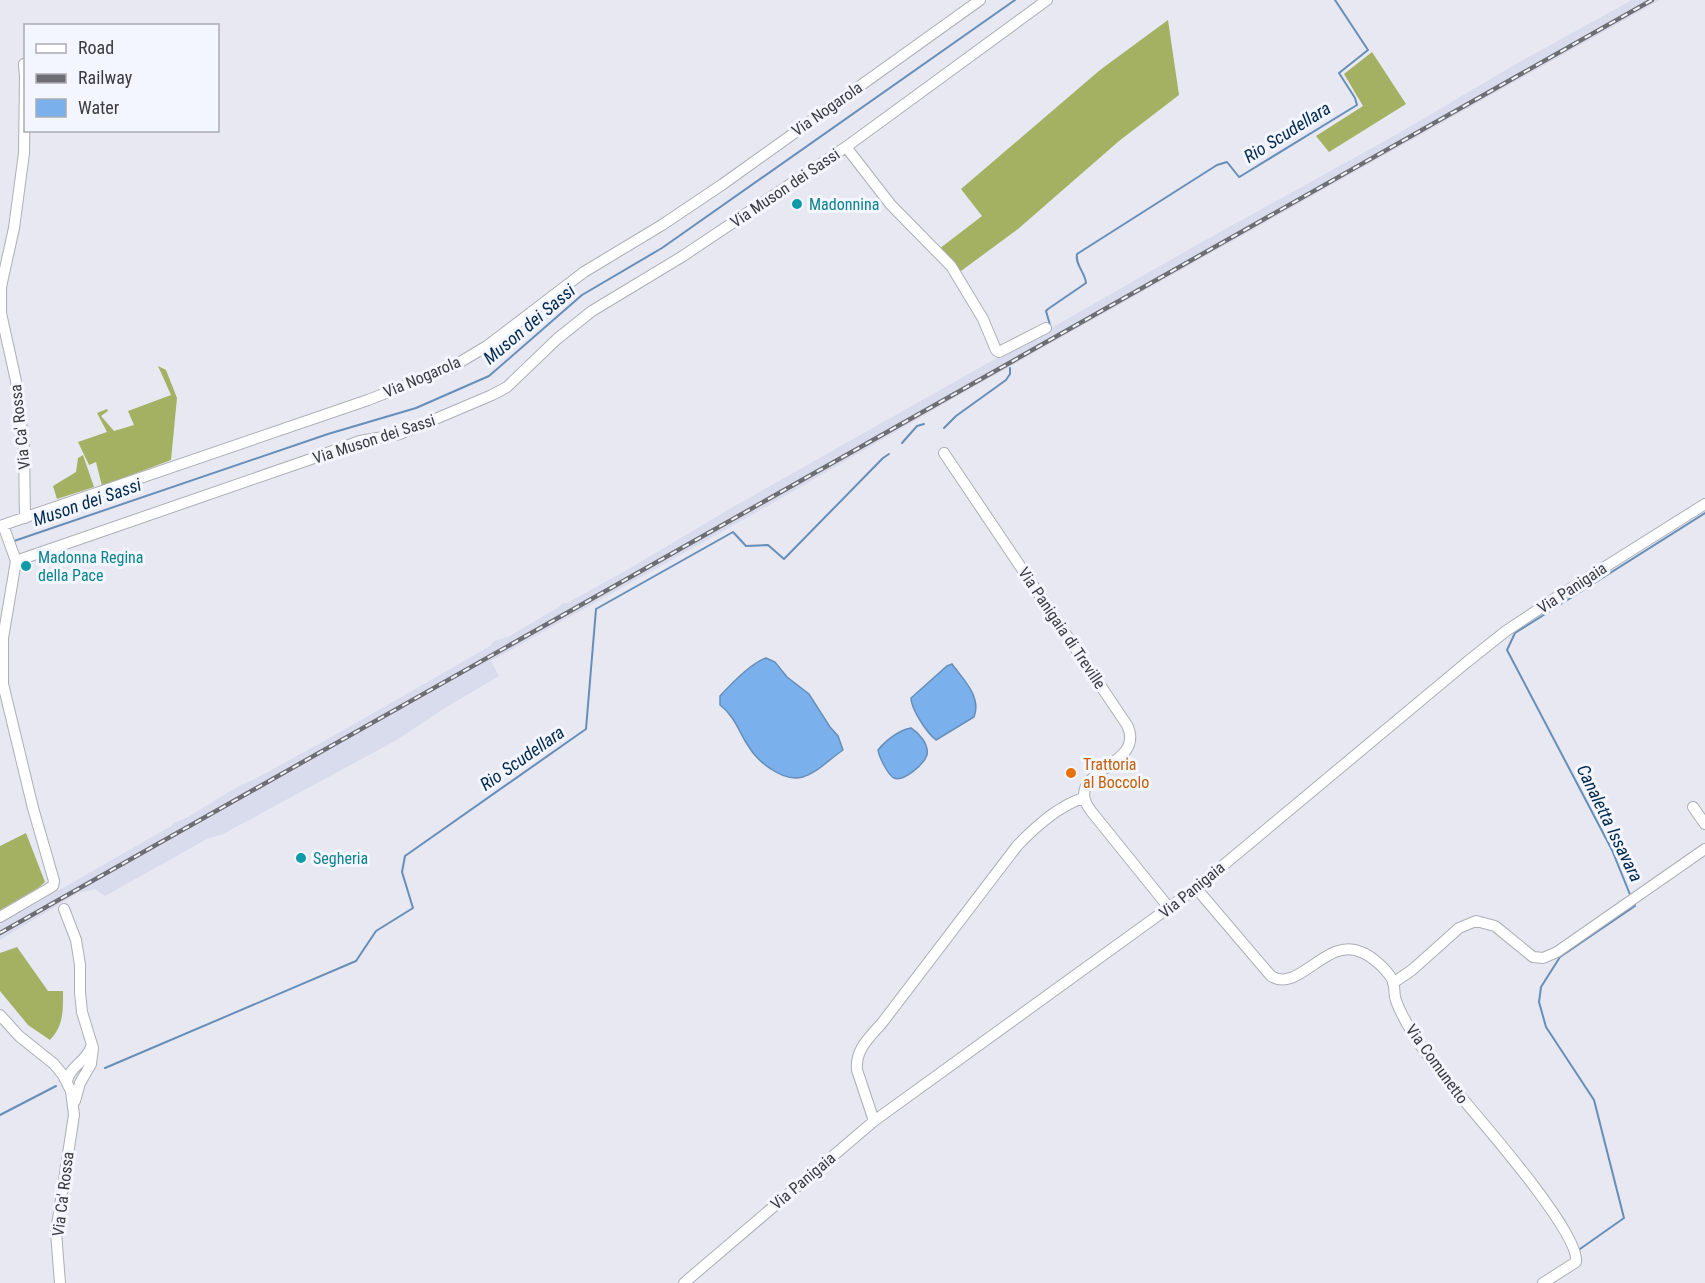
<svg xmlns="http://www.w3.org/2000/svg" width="1705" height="1283" font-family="'Roboto Condensed',sans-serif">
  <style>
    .built { fill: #d9dcec }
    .forest { fill: #a4b162 }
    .water { fill: #7ab1ec; stroke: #678eb8; stroke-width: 1.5 }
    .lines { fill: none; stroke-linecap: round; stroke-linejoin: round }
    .stream { stroke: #678eb8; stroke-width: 2 }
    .minor-casing { stroke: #adafb7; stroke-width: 12 }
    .minor { stroke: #fff; stroke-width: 10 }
    .rail-casing { stroke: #6d6e73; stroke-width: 4.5 }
    .rail { stroke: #f4f6ff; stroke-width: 2; stroke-dasharray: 7; stroke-linecap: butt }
    .culture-dot { fill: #0f9aa8; stroke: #f4f6ff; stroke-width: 2 }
    .food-dot { fill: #e8710a; stroke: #f4f6ff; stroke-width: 2 }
    .labels { text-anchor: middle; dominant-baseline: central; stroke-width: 6; stroke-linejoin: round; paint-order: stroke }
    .street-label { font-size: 16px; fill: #3a3b3e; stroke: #f4f6ff }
    .culture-label { font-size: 16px; fill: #0d838f; stroke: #f4f6ff; text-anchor: start }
    .food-label { font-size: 16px; fill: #c56008; stroke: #f4f6ff; text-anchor: start }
    .water-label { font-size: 18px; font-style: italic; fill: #022a50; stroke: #f4f6ff }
  </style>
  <rect width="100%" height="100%" fill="#e7e8f2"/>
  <path class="built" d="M1632,0H1660L954,398L773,503L491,661L499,676L445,708L395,741L223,834L207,839L105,896L95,889L78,893L0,940V924L171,826L174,823L186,818L239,786L257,778L342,731L490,646L494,641L508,637L559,607L563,603H567L625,571L733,507L979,368L1048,330L1195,246L1399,133L1516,64Z"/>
  <path class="forest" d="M1168,20L1179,95L1119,141L1018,229L961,271L939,249L982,216L961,189L1100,70Z
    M1372,52L1406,104L1329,152L1316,136L1363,106L1344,74Z
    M158,366L166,370L177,398L171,460L102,486L96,462L89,465L78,442L107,432L97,413L107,409L108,411L101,416L114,431L134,425L128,411L171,395Z
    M83,455L94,487L57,499L53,486L76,472L78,458Z
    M26,833L45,882L38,888L0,910V846Z
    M17,947L48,991H63C63,1010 64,1025 50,1040L28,1025L0,991V953Z"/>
  <path class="water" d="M766,658L775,662L787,677L809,694L830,727L838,736L843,750C817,768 803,791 771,769C758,761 751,751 744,739C737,726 732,714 720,705V696C731,684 751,663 766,658Z
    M952,664C963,679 982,697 974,717L936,740C927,733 911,709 911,698L947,666Z
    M911,728C919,733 929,744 927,755C924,764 904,782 894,778C888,775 879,757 878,750C885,741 899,730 911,728Z"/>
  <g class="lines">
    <path class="stream" d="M1050,325L1046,311L1048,309L1086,283C1085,272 1075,265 1077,254L1217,165L1227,162L1239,177L1241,176L1357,105L1355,98L1339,73L1368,50L1335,0
      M944,428L956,416L1006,380L1010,374V368
      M902,443L917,426L924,424
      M14,541L328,434L416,408L489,376L582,295L662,248L1015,0
      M1631,897L1612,850L1507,650L1515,633L1705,513
      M105,1068L356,961L376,931L413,908L402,872L405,856L586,729L596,609L733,532L746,546L768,545L784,559L883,458L889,454
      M0,1115L56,1086
      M1580,1249L1624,1218L1594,1100L1546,1027L1539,1002L1541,987L1560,957L1635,906L1633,902"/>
    <g class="minor-casing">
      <path id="minor" d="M24,64L25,77L24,153L14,228L1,287V313L16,381L24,448L25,518
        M846,147L891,205L951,266L983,319L996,350L999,352L1046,328
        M944,453L1127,725C1148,768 1059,769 1091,811L1170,909
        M0,526L368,400L452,367L487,346L584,272L662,225L723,184L980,0
        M16,561L311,459L360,441L400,434L492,395L507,387L557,339L592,311L683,256L846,147L1047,0
        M1693,807L1705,824
        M1196,888L1271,976C1298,994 1327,936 1361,952C1372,956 1386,969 1392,979C1395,985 1394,991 1395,997C1397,1006 1402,1014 1406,1022C1419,1045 1434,1065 1451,1085C1474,1113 1581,1233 1576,1262L1543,1283
        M64,909L76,940L80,965V992L82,1012L93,1048L91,1064L80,1083L75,1101
        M0,917L53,886L54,881L33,808L3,684V638L16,561L3,525
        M1393,983L1412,970L1459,928L1476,921L1495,926L1533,957L1543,958L1557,952L1705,849
        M0,1015L19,1036L54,1064L63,1075L71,1091L74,1115L56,1232L60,1283
        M67,1081C70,1066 86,1062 91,1047
        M874,1121L857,1070C855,1049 870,1037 882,1023L1017,846C1034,828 1059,806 1083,798
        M684,1283L874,1121L1196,888L1467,662L1506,631L1554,599L1705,504"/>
    </g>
    <use href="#minor" class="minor"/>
    <g class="rail-casing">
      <path id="rail" d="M0,933L1652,0"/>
    </g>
    <use href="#rail" class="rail"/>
  </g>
  <g class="culture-dot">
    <circle cx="797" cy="204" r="6"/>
    <circle cx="26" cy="566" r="6"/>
    <circle cx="301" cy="858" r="6"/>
  </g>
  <circle class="food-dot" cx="1071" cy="773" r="6"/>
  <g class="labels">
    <g class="street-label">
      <text transform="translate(827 109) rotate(-35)">Via Nogarola</text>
      <text transform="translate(785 188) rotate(-34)">Via Muson dei Sassi</text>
      <text transform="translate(422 377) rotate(-23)">Via Nogarola</text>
      <text transform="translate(20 427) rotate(-96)">Via Ca' Rossa</text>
      <text transform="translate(374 439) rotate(-18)">Via Muson dei Sassi</text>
      <text transform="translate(1572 588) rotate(-33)">Via Panigaia</text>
      <text transform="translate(1062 628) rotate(56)">Via Panigaia di Treville</text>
      <text transform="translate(1192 890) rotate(-39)">Via Panigaia</text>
      <text transform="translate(1437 1064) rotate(54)">Via Comunetto</text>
      <text transform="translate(803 1181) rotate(-40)">Via Panigaia</text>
      <text transform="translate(63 1194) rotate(-83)">Via Ca' Rossa</text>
    </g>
    <g class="culture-label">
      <text x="809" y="204">Madonnina</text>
      <text x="38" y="557">Madonna Regina<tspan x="38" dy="18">della Pace</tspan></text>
      <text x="313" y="858">Segheria</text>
    </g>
    <g class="food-label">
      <text x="1083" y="764">Trattoria<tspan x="1083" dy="18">al Boccolo</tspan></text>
    </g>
    <g class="water-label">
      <text transform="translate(1287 132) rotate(-32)">Rio Scudellara</text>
      <text transform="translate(529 324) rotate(-40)">Muson dei Sassi</text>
      <text transform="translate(87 502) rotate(-19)">Muson dei Sassi</text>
      <text transform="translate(522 758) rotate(-35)">Rio Scudellara</text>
      <text transform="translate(1610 823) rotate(64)">Canaletta Issavara</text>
    </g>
  </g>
  <rect x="24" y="24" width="195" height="108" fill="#f4f6ff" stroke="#aaabb2" stroke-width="1.5"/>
  <rect x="36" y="44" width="30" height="9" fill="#ffffff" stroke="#aaabb2" stroke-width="1.5"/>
  <text x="78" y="54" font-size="18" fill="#3a3b3e">Road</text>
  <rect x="36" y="74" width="30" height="9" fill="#6d6e73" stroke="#aaabb2" stroke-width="1.5"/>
  <text x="78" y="84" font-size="18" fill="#3a3b3e">Railway</text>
  <rect x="36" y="99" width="30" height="18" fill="#7ab1ec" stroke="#aaabb2" stroke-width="1.5"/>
  <text x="78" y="114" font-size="18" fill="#3a3b3e">Water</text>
</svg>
